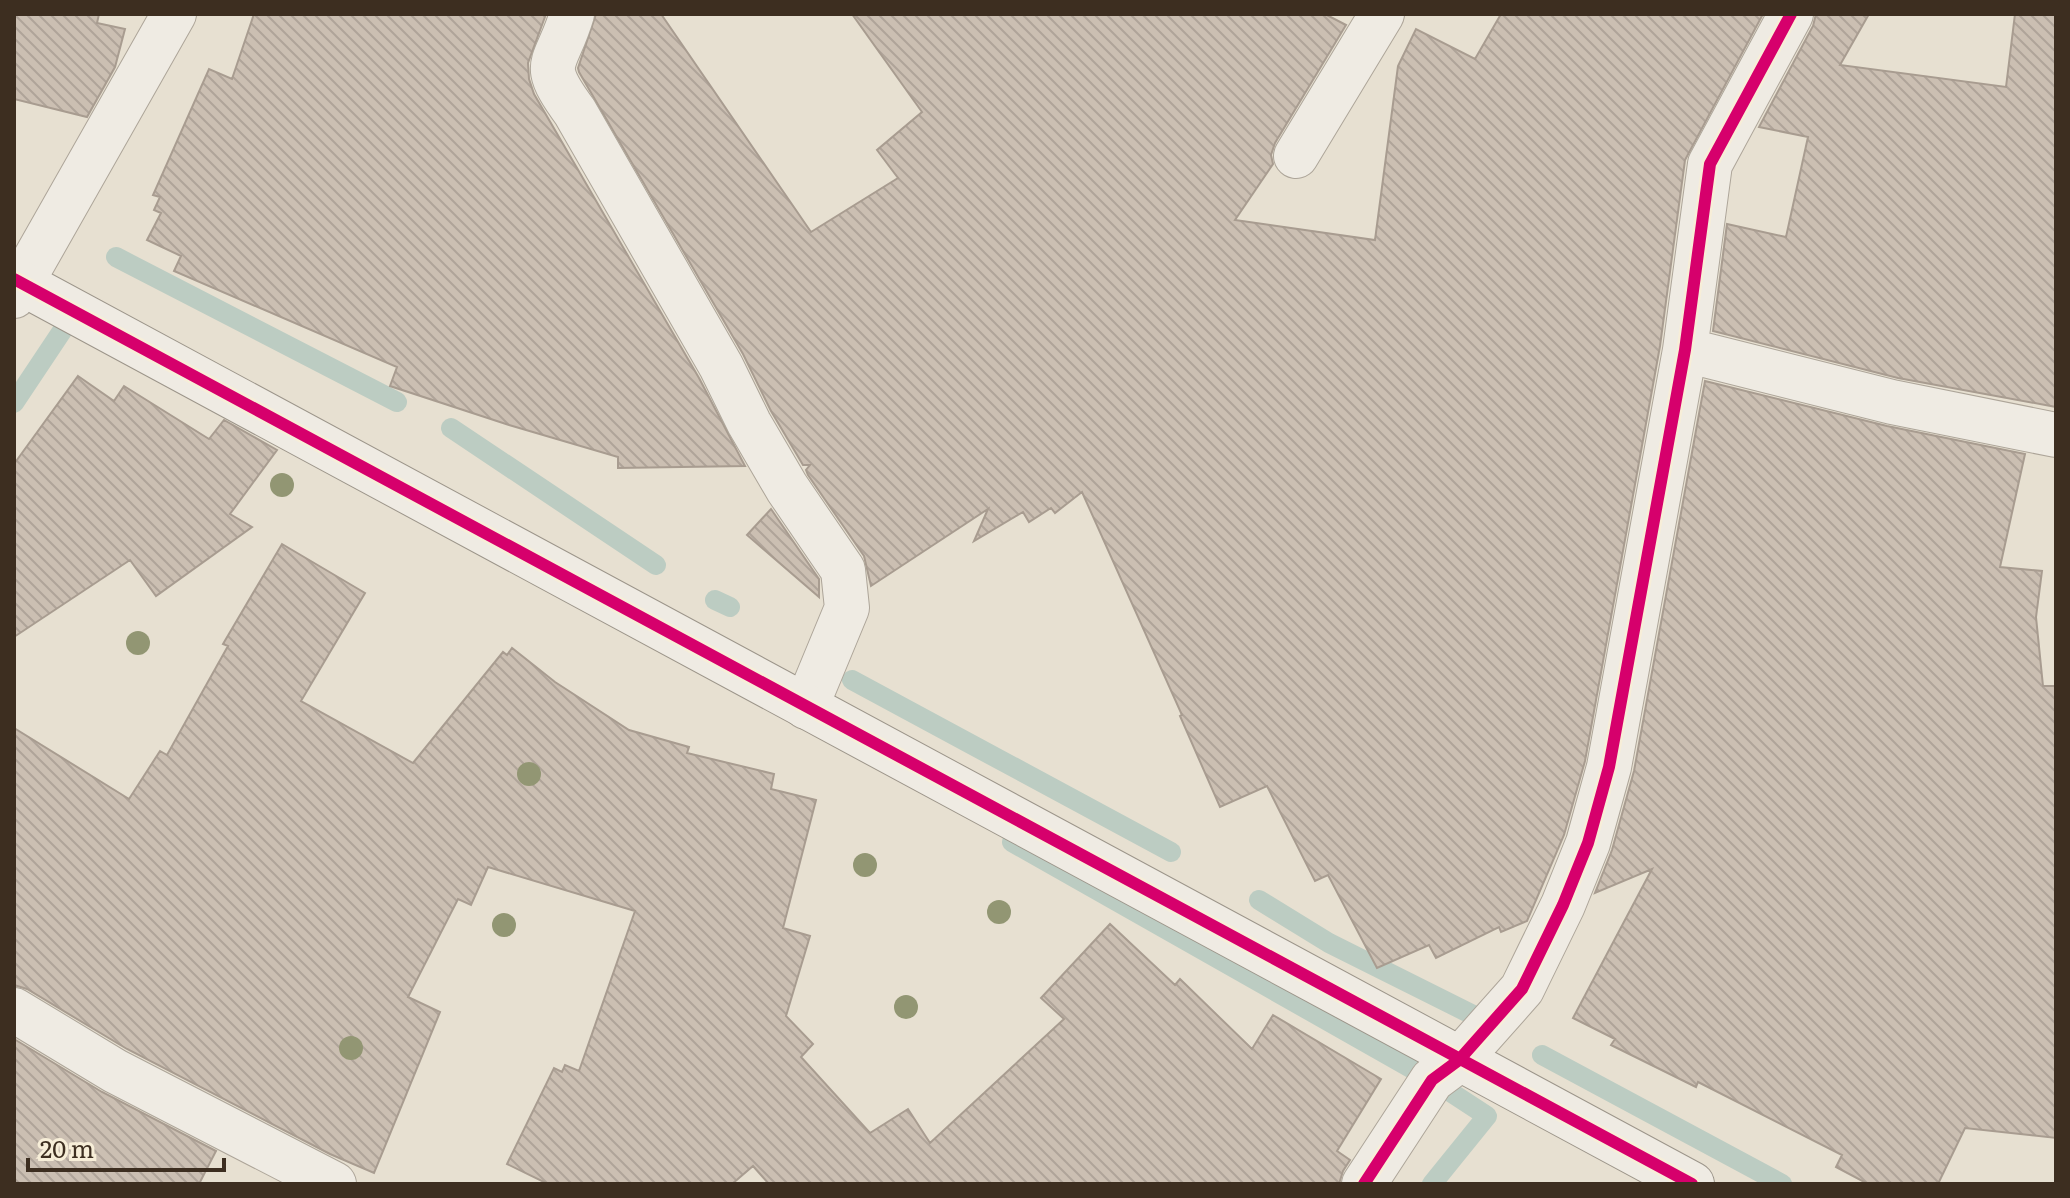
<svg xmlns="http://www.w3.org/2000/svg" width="2070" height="1198" font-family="Literata,serif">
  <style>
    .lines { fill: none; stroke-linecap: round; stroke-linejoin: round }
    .stream { stroke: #bcccc2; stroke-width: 20 }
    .building { fill: url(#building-back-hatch); stroke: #a89c90; stroke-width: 2 }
    .street-casing { stroke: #ada599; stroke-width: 46 }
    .secondary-casing { stroke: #9c958a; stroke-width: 46 }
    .street { stroke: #efebe3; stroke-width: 44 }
    .secondary { stroke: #efebe3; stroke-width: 44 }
    .cycleway-casing { stroke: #f7eed8; stroke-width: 17 }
    .cycleway { stroke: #d6006c; stroke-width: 12 }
    .tree { fill: #929673 }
  </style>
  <defs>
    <pattern id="building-back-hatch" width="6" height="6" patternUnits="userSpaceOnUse" patternTransform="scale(2)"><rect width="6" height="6" fill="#cbbfb2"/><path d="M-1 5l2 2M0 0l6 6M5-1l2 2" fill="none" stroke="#afa499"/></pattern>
  </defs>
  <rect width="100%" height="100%" fill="#e7e0d1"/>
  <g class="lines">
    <path class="stream" d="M116,257L397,402
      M14,403L64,328
      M451,428L656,565
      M715,600L730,607
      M852,680L1171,852
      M1012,842L1432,1080L1487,1116L1432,1184
      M1259,900L1329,943L1473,1015
      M1542,1055L1782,1184"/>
  </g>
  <path class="building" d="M14,14H99L97,23L125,29L115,67L87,117L14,99Z
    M254,14H546L528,63L529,79L534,94L699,378L745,466L618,468V457L509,425L390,386L397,367L174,271L181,256L147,240L161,213L154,210L160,197L153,195L209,69L232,79Z
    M596,14H661L811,232L898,178L877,150L922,112L852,14H1325L1346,25L1275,143L1271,155L1273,164L1235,220L1375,240L1398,66L1416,29L1475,59L1501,14H1763L1685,160L1660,346L1585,761L1564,835L1527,921L1501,932L1499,927L1436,958L1429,945L1377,968L1328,875L1315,881L1267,786L1220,807L1180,716L1182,715L1082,492L1055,513L1051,508L1029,522L1023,512L974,541L988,509L871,586L864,556L808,475L806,470L810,465H803L771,411L743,354L579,72L578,68Z
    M1816,14H1869L1840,65L2006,87L2015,14H2056V407L1898,378L1713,331L1727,224L1786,237L1808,137L1759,127L1813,26Z
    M78,376L114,401L124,386L209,439L224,420L277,450L230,514L252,527L156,596L130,560L14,637V464Z
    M1705,381L1887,426L2025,454L2000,567L2042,571L2036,617L2043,686H2056V1138L1965,1128L1938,1184H1868L1836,1167L1842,1155L1698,1082L1696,1087L1611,1045L1615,1039L1573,1018L1652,869L1595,893L1612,850L1634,771Z
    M771,509L819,579V597L747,535Z
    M282,544L365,593L301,701L413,763L503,652L507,655L512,648L555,682L629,730L689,747L687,753L774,774L771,789L816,800L783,928L810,936L786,1016L813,1044L801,1057L870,1133L908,1109L930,1143L1064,1019L1041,998L1110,924L1175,985L1180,979L1252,1049L1273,1015L1381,1079L1337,1151L1350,1160L1343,1171L1339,1184H769L753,1166L732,1184H548L507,1164L554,1068L562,1072L565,1065L579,1071L635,911L488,867L471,905L458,899L408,997L440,1012L374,1173L330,1154L127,1049L27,989L14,985V728L129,799L160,751L167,755L228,646L223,644Z
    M14,1039L102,1092L216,1151L199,1184H14Z"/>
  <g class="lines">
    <g class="street-casing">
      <path id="street" d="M572,14C556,68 537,60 575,112L721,366L749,423L787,488L843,570L847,608L806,707
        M1296,156L1382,14
        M14,296L174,14
        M1685,350L1892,402L2056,435
        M14,1010L115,1071L334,1184
        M1364,1184L1432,1080L1459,1060L1522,989L1563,905L1588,843L1609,767L1685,350L1710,164L1791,14"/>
    </g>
    <g class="secondary-casing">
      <path id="secondary" d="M14,279L1692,1184"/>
    </g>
    <use href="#street" class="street"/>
    <use href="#secondary" class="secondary"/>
    <g class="cycleway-casing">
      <path id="cycleway" d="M14,279L1692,1184
        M1364,1184L1432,1080L1459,1060L1522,989L1563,905L1588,843L1609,767L1685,350L1710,164L1791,14"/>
    </g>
    <use href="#cycleway" class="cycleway"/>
  </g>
  <g class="tree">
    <circle cx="282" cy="485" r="12"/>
    <circle cx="138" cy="643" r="12"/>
    <circle cx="529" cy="774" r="12"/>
    <circle cx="865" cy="865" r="12"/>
    <circle cx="999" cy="912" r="12"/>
    <circle cx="504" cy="925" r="12"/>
    <circle cx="906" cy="1007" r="12"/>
    <circle cx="351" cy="1048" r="12"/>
  </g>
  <rect width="2070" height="1198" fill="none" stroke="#3d2e20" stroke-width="32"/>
  <path d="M28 1158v12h196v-12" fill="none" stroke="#3d2e20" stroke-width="4"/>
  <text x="40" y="1158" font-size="24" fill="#3d2e20" stroke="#f7eed8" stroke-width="6" paint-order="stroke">20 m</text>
</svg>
